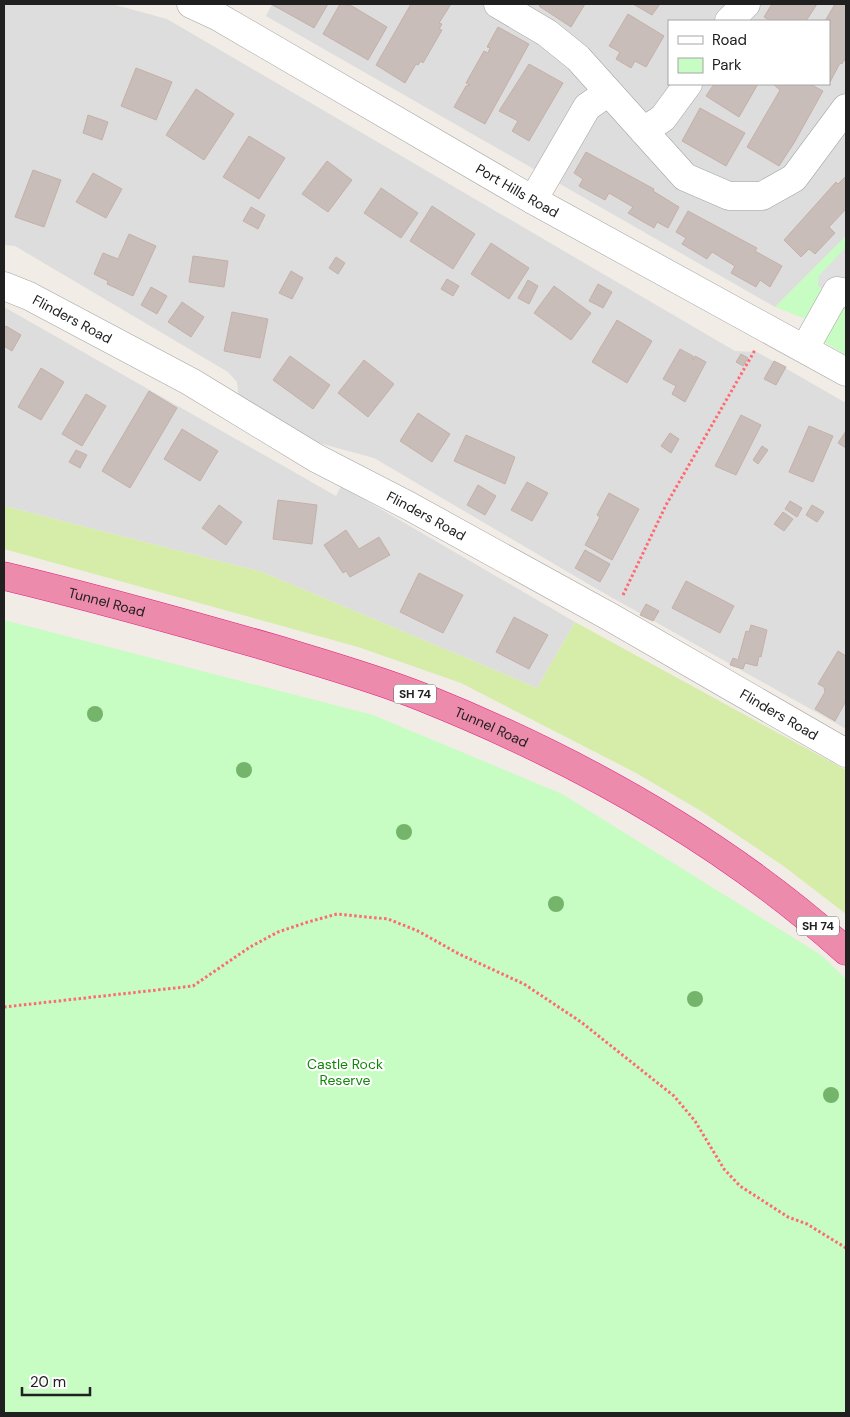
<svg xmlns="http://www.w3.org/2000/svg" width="850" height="1417" font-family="'DM Sans',sans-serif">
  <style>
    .residential { fill: #dedddd; fill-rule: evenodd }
    .grass { fill: #d6edaa }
    .park { fill: #c7fcc2 }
    .parking { fill: #e0e0e0 }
    .building { fill: #c9bdb9; stroke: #c4b0a8 }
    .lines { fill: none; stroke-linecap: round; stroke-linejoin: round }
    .minor-casing { stroke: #a4a4a4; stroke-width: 29 }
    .highway-casing { stroke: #e41e81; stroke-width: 29 }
    .path { stroke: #ff6a71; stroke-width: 3; stroke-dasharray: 2.5 2.5; stroke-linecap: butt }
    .minor { stroke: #fff; stroke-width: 28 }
    .highway { stroke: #ec8bac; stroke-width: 28 }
    .tree { fill: #75b46b }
    .labels { text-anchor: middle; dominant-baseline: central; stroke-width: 4.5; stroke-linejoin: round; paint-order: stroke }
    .shield { fill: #fff; stroke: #636363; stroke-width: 1 }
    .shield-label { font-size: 12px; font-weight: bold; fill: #202020 }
    .street-label { font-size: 14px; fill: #202020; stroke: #fff }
    .park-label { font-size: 14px; fill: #0f8706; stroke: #fff }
  </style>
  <rect width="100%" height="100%" fill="#f1ece6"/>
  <path class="residential" d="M4,4H112L167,19L735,351L757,352L846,403V729L595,588L374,458L293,436L239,400L237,382L228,372L15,246L4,245Z
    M272,4H846V236L775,307L266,16ZM669,21H829V84H669Z
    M4,307L336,496L341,486L575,622L537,688L262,572L4,506Z"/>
  <path class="grass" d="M4,506L262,572L537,688L575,622L846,770V914L782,865L701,811L636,773L461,683L358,647L4,549Z"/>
  <path class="park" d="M846,236V355L805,331L811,321L775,307Z
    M4,620L373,715L562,794L821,955L846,979V1413H4Z"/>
  <path class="parking" d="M846,247V302L818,286L819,276Z"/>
  <path class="building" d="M271,4H328L314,28Z
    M340,4L352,6L387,27L368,60L323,34Z
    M411,4H451L439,23L442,24L439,29L442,30L423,63L421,61L418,65L416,64L405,83L376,65Z
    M541,4H585L571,27L539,6Z
    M633,4H660L652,15Z
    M772,4H817L806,21H771L764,17Z
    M835,4H846V61L844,60L842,64L840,63L830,82L829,21H825Z
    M628,14L664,36L646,67L635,61L631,68L616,59L620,52L609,46Z
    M498,27L529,44L485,124L454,107L466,86L470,85L466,83L484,51L488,53L490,48L487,47Z
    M529,64L563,83L529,141L512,131L518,121L499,111Z
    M136,68L172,82L156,120L121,106Z
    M714,84H758L739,117L706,96Z
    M773,84H810L823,91L794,143L779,166L747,147L780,90Z
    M196,89L234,114L204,160L166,135Z
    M700,108L745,133L726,166L682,141Z
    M88,115L108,122L102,140L83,133Z
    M249,136L285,158L259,199L223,177Z
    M586,152L654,189L653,191L679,207L668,228L657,222L654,228L628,213L633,207L609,193L605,200L579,186L583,179L574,173Z
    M327,161L352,180L328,212L302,194Z
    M33,170L61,180L44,227L15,217Z
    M93,173L122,189L106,218L76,202Z
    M846,176V209L829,227L835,233L815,254L809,249L801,257L784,240L836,182L838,184Z
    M381,188L418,213L401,238L364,213Z
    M432,206L475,234L453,269L410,241Z
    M251,207L265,215L258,229L243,221Z
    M688,211L757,248L755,251L782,266L770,287L760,280L756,287L731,273L735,266L712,252L707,259L682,244L686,238L676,232Z
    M129,234L156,246L133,296L107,284L108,281L94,274L103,253L118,259Z
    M491,243L529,268L509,299L471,274Z
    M193,256L228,261L224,287L189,282Z
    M336,257L345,263L338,274L329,268Z
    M291,271L303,278L292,299L279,293Z
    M447,279L459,286L453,296L441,289Z
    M528,280L538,286L529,304L518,298Z
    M598,284L612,292L603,308L589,301Z
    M554,286L591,313L571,340L534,313Z
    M151,287L167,296L157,314L141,305Z
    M182,302L204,317L191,337L168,322Z
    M232,312L268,319L260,358L224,351Z
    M617,320L652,341L627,383L592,362Z
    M6,326L21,335L12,351L4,346V330Z
    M680,349L693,356V360L695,356L706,362L685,402L672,394L676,386L663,379Z
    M741,354L748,358L743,366L736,362Z
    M290,356L330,385L313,409L273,380Z
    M364,360L394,384L368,417L338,393Z
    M774,361L786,367L776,385L764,379Z
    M41,368L64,382L41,420L18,407Z
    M149,391L177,408L130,488L102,471Z
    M86,394L106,406L82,446L62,434Z
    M418,413L450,434L432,462L400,441Z
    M741,415L761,425L736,475L715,466Z
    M809,426L833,436L813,482L789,472Z
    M182,429L218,451L200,481L164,459Z
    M846,431V448L838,443Z
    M670,433L679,439L671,453L661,446Z
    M466,435L515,457L505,484L454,461Z
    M762,446L768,450L758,464L753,460Z
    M76,450L87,455L80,468L69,462Z
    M527,482L548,493L532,521L511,510Z
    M478,485L496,496L485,515L467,505Z
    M609,493L639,509L612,560L585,545L600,517L597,515Z
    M278,500L317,505L312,544L273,539Z
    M790,501L802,508L797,517L785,509Z
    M219,505L242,522L226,545L202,528Z
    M812,505L824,512L817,522L806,515Z
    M783,512L793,519L784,531L774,524Z
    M346,530L359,549L379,537L390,555L350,577L346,571L343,573L324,545Z
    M585,550L610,564L600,582L575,568Z
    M419,573L463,595L443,633L400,612Z
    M686,581L734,606L720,633L672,608Z
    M646,604L659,611L653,621L640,615Z
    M514,617L548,635L529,669L496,652Z
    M751,625L767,630L761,657L759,656L757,666L745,663L743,669L730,665L733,658L738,660L746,631L749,632Z
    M838,651L846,656V701L835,721L815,709L825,692L824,687L818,684Z"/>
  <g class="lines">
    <g class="minor-casing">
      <g id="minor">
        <path id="s1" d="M191,4L217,16L533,200L846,372"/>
        <path d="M498,4L547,33L578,58L685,177L729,196H762L794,178L846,108"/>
        <path d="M729,21L746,4"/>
        <path d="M644,131L663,118L688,84"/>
        <path d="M533,200L587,107L607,93"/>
        <path id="s2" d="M4,286L29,296L191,382L316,458L409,506L612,618L846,753"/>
        <path d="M805,348L837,291L846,293"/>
      </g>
    </g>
    <g class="highway-casing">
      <g id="highway">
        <path id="s3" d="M4,576C95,598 185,623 275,649C324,664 374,678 422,697C574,758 724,841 846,951"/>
      </g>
    </g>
    <path class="path" d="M623,595L666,505L755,350
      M4,1007L193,986L250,947L278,932L308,922L337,914L388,919L418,931L459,954L524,984L581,1022L674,1096L695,1121L724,1169L740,1186L788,1217L807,1224L846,1248"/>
    <use href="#minor" class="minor"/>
    <use href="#highway" class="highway"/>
  </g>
  <g class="tree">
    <circle cx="95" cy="714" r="8"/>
    <circle cx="244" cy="770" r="8"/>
    <circle cx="404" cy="832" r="8"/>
    <circle cx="556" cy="904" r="8"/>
    <circle cx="695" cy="999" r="8"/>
    <circle cx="831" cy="1095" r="8"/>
  </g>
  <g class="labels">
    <g class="shield">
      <rect x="394" y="684.5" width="42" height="19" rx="4"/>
      <rect x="797" y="916.5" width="42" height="19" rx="4"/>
    </g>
    <g class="shield-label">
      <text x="415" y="694">SH 74</text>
      <text x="818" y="926">SH 74</text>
    </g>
    <g class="street-label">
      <text stroke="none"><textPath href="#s1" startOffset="376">Port Hills Road</textPath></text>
      <text stroke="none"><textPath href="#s2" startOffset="76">Flinders Road</textPath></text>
      <text stroke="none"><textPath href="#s2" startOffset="481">Flinders Road</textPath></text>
      <text stroke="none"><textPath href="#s3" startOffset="106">Tunnel Road</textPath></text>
      <text stroke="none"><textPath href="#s2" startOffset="886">Flinders Road</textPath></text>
      <text stroke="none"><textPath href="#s3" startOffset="511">Tunnel Road</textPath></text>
    </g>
    <g class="park-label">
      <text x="345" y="1064">Castle Rock<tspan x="345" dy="16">Reserve</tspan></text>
    </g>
  </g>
  <rect width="850" height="1417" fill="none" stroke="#202020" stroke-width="10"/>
  <rect x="668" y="20" width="162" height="65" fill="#ffffff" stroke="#a6a6a6"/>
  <rect x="678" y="36" width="25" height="8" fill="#ffffff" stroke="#a6a6a6"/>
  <text x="712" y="45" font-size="15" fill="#202020">Road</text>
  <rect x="678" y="58" width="25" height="15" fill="#c7fcc2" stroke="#a6a6a6"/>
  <text x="712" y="70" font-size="15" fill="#202020">Park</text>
  <path d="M22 1387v8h68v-8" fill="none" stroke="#202020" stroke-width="2.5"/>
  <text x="30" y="1387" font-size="15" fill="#202020" stroke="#ffffff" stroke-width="4" paint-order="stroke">20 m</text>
</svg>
